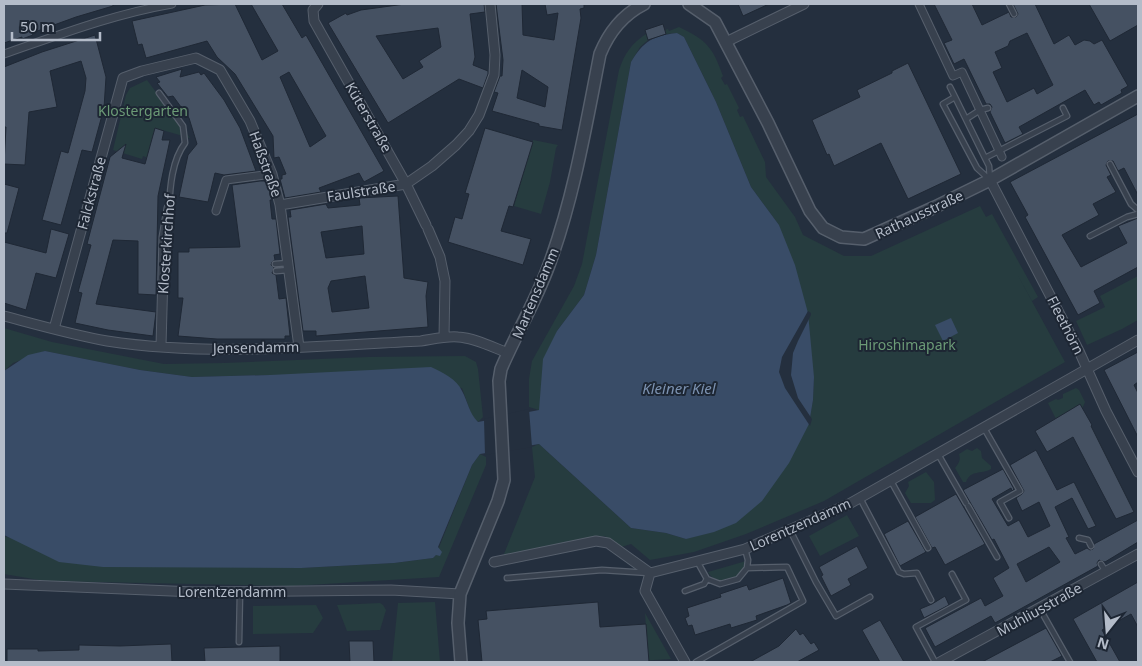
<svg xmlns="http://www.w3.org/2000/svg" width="1142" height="666" font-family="'Noto Sans',sans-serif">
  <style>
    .green { fill: #263c3f }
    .water { fill: #394c67 }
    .pier { fill: #242f3e }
    .building { fill: #455162; stroke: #1f2835; fill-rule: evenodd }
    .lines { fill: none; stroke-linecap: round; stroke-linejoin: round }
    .service-casing { stroke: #565f6c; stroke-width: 7 }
    .pedestrian-casing { stroke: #565f6c; stroke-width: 9 }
    .minor-casing { stroke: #565f6c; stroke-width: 11 }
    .tertiary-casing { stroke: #565f6c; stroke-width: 14 }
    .service { stroke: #38414e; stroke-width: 4.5 }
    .pedestrian { stroke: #38414e; stroke-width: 7 }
    .minor { stroke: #38414e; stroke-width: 9 }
    .tertiary { stroke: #38414e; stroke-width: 11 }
    .labels { text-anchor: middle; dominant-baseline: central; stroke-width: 4; stroke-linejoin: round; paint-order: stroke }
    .park-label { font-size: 14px; fill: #6b9a76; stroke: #1d2633 }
    .street-label { font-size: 14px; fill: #b4bcc9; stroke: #1d2633 }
    .water-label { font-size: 15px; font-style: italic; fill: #7c92b1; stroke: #1d2633 }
  </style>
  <rect width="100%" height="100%" fill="#242f3e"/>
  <path class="green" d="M679,27C707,40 713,48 723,76L721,78L725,85L727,84L739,108L737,110L740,117L743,116L765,162L766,177L795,217L803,235L844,256H871L980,206L986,217L992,214L1038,297L1032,301L1016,272L1065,362L824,501L746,534L694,552L650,560L631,544L615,549L605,536L577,540L502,559L535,477L532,447L539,444L631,528L666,533L686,539L809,424L813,400L814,377L779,225L751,187L716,102L684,37L677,33L666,34L665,30L668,29L669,31Z
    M646,34L648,40L640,47L631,62L596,255L584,295L557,331L539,410L529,407V379L532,361L574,286L582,264L619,70C625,53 631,44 646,34Z
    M147,80L190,138L155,128L148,158L143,156L142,159L113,150L126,95L130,88Z
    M533,140L558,145L556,148L550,182L541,214L514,206Z
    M1138,276V320L1122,329L1087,345L1076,321L1105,307L1100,296Z
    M4,328L52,342L164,364L224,363L368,357L465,356L476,362L478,369L483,417L478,422L472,416L462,388L270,375L192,377L140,370L45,351L13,363L4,371Z
    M1076,388L1079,390L1085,402L1082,409L1056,419L1048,403L1056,399L1058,400L1063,398V394Z
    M977,448L981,451L982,458L991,466V469C981,475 971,469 966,482H963L955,468C959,463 961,460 959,454L967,449L972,451Z
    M480,454L486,457V465L439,577L292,586L45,581L4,574V536L6,537L301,568L394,563L433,558L436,555L472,465Z
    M926,472L934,482L935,500L931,503H911L905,493L909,486L908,482Z
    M847,515L859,536L820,556L809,536Z
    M746,561C744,565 744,569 741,573C732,582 714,584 708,572Z
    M435,602L440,662H392L398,603Z
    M380,603L383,605L386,610L380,630L347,631L337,605Z
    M316,605L323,618L313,633L253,634V606Z
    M645,613L671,659L638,661L648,657Z"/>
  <path class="water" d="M677,33L684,37L716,102L751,187L779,225L795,265L808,313L814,377L813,400L809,424L789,463L762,501L736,523L714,532L686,539L666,533L631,528L539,444L480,454L472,465L438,547L442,552L440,556L436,555L433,558L394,563L301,568L103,567L59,562L4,535V371L28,355L45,351L140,370L192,377L270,375L431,367C442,372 457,379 462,391C468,402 469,413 478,422L539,410L543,359L557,331L584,295L596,255L631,62C644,41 652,36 677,33Z
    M951,318L958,333L943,341L935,325Z"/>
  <path class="pier" d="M808,311L811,313V315L798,341L793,353L791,375L798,398L812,419L810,426L785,388L779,372L782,357Z
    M529,409L532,447L485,455L484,419Z"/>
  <path class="building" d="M4,4H113V6L76,17L32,33L33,35L22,39V37L4,43Z
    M235,4L262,60L278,51L251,4H282L302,38L306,35L384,171L364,182L359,173L319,188L321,192L285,198L280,179H282V175L286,174L279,157L274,158L273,136L235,74L217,57L207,41L146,58L142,44L138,45L132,21L205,5ZM289,72L326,136L310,147L280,77Z
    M405,4H484L485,12L470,14L475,57L473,65L488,71V74L483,88L459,79L388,123L328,23L346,13L347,15L361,10ZM438,28L441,47L419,61L423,67L403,79L376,36Z
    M496,4H522L523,35L554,40L558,13L547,15L545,4H584V8L580,9L581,18L562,130L539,126V124L492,111L498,93L494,92L500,76H502L503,60ZM522,70L548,87L545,107L517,98Z
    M738,4H769L743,16Z
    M934,4H972L982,25L1009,12L1011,17H1016L1018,14L1013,4H1035L1054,44L1069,35L1075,45L1084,40L1090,41L1094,44L1102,40L1128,86L1121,90L1122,93L1101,105L1099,102L1094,105L1085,90L1019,127L1023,134L1005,143L990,112L992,107L990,104H986L964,59L954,64L944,43L952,40ZM1027,33L1053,85L1037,94L1034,88L1007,102L993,72L1002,68L995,52L1008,46L1010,41Z
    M1089,4H1138V25L1110,41Z
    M663,24L666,34L648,40L645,30Z
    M95,35L106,77L104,108L92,152L82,150L61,225L42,220L61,151L68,153L85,91L86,78L81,61L50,71L57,107L29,112L25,165L4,164L6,127H4V67L42,52Z
    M908,63L961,174L908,199L881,143L834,166L829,154L827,155L812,120L860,97L857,90L892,73V71Z
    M182,69L180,77L199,72L201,75L204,73L224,100L240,128L256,171L224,175L215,173L208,202L179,197L188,155L197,144L189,118L173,96L168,97L157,83L160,82L156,77Z
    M1138,114V195L1124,168L1118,171L1113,161H1108L1106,165L1111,175L1107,177L1116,192L1093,204L1099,215L1062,235L1081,267L1127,243L1118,226L1138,218V267L1094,291L1100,303L1078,315L1025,217L1028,215L1010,182Z
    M155,128L164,131L162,140H170L158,196L156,295L138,294V241L113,240L96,304L156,312L153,336L108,330L75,323L82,293L78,292L91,245L87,244L110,157L126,144L122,158L145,164Z
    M485,128L533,142L513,207L509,206L501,231L531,239L523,265L448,242L455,217L462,219L469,194L465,193Z
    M260,181H267L272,200H270L272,219H276L280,254L274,255L275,260L272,262L271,265L274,268L272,273L276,275L279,299L286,298L290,336H285V339H217L178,336L183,298H178V252H189V248L240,247L232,185Z
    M4,184L19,188L7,233H4Z
    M398,196L404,278L428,282L426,296L428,327L316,336V331H303L288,217H291L290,210L326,204L328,208L360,205L359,198ZM362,226L364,254L326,258L321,232ZM365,276L369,308L332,312L328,288L331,281Z
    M51,229L69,234L56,278L36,273L26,310L4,303V242L46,253Z
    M1138,352V382L1134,385L1138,393V437L1104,370Z
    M1080,404L1092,425L1091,426L1134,512L1116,519L1073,437L1047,452L1035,431Z
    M1036,450L1057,490L1074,482L1096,526L1088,529L1072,498L1055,507L1069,537L1066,538L1075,554L1087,548L1090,550L1093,549L1094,544L1138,520V542L1105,562L1099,560L1097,563L1098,566L995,623L991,616L935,647L925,628L981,598L985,606L1003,596L993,578L1009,568L994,539L992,540L963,490L1003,469L1014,489L1012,491L1011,488L992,499L1008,526L1019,520L1028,537L1050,526L1039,502L1022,511L1016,498L1022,494L1024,491L1010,465ZM1049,547L1060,562L1026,582L1017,564Z
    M956,494L985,544L945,565L935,547L932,548L915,517Z
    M908,521L926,552L900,566L884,534Z
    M857,546L868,568L848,579L851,585L831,596L821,576L823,575L819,567Z
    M783,578L791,603L787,605L756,616L757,620L731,628L730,624L695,635L692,625L688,626L685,618L689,616L687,608L721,597L720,594L747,585L749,590Z
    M1138,582V627L1131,614L1102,630L1120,662H1097L1073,619Z
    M945,596L949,605L924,618L920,609L932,604Z
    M598,602L600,627L646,624L649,662H482L478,620L487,619L486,611Z
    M880,620L904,662H880L862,630Z
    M1046,628L1062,656L1050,662H982Z
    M796,629L800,635L803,633L811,644L814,642L819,650L797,662H750L779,646Z
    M349,641H373L374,662H350Z
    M171,644L172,662H7V649H38V651L79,650V645L120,646Z
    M280,646V662H205L204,648Z"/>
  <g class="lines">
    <g class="service-casing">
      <path id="service" d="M1009,4L1014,14
        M950,87L955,97
        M159,93L183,126L185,143C172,160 170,187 169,208
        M955,97L985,158L989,166L990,180L977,168L943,104Z
        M966,119L980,110L988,108
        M985,158L1067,116L1063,108
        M1110,164L1131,204L1138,210
        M1090,236L1127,217L1138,214
        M275,264L288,263
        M276,271L289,270
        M984,428L1020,491L1000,502L1009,518
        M938,454L966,503
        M891,481L928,548
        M860,498L899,572L904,574L917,573L931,600
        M968,506L997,557
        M790,530L816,582L836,616L870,597
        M1079,538L1088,540L1091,546
        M697,561L707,579L720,584L738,579L747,568L748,560L745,549
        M1101,564L1106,572
        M507,578L602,570L649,573
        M685,591L704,584L707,579
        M1040,609L1070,662
        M239,642L240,592
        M696,662L803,601L787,567L747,568
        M935,662L916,627L966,600L952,574"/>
    </g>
    <g class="pedestrian-casing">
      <path id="pedestrian" d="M919,4L953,76L962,72L1002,157
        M4,54C59,35 114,14 172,4
        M216,211L226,180L272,174"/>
    </g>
    <g class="minor-casing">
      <path id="minor" d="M318,4L313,10L314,21L406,184L426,225
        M726,42L804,4
        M990,180L1079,351L1106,411L1138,472
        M280,205L406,184L432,166L456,145L469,131L479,115L494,75L495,55L490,4
        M428,229L440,257L445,281L444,337
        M4,316C38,325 73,335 107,341C211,357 317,346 421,341C434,339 446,336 458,337C475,338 492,347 508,353
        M54,329L123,78L142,71L196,58L220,70L250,121L272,174L280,205L299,347
        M161,346L164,237L169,208
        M494,562L596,541L608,543L650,573
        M650,573L745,549L849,504L1138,340
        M650,573L645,591L685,662
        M4,584L195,592L391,590L460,594
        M940,662L1138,554"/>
    </g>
    <g class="tertiary-casing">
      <path id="tertiary" d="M689,4L715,22L768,123L810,211L823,228L841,237L864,239L935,207L990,180L1138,96
        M461,662L458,623L460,594L498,501L504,480L499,381L501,369C516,334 536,301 549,265C574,197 586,125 600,54C609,32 622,15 644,4"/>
    </g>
    <use href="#service" class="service"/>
    <use href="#pedestrian" class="pedestrian"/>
    <use href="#minor" class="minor"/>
    <use href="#tertiary" class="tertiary"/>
  </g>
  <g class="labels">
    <g class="park-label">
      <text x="143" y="110">Klostergarten</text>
      <text x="907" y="344">Hiroshimapark</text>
    </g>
    <g class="street-label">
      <text transform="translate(369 117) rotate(60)">Küterstraße</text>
      <text transform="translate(266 164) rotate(70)">Haßstraße</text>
      <text transform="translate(361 191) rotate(-9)">Faulstraße</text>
      <text transform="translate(91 193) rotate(-75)">Falckstraße</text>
      <text transform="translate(919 214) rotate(-25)">Rathausstraße</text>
      <text transform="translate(166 244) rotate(-86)">Klosterkirchhof</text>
      <text transform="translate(535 293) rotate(-67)">Martensdamm</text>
      <text transform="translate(1066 325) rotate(63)">Fleethörn</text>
      <text transform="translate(256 347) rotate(-1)">Jensendamm</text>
      <text transform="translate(800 524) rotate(-24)">Lorentzendamm</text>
      <text x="232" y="591">Lorentzendamm</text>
      <text transform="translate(1039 609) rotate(-29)">Muhliusstraße</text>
    </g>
    <g class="water-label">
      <text x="679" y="388">Kleiner Kiel</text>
    </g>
  </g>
  <rect width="1142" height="666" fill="none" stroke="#b4bcc9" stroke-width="10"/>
  <g transform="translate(1107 631) rotate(197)" stroke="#1d2633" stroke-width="4" paint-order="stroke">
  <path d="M0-4L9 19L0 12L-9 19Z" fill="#b4bcc9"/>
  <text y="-8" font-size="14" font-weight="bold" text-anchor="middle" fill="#b4bcc9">N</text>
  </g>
  <path d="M12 32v8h88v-8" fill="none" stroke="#b4bcc9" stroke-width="2.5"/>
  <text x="20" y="32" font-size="15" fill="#b4bcc9" stroke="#1d2633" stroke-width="4" paint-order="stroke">50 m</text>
</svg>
